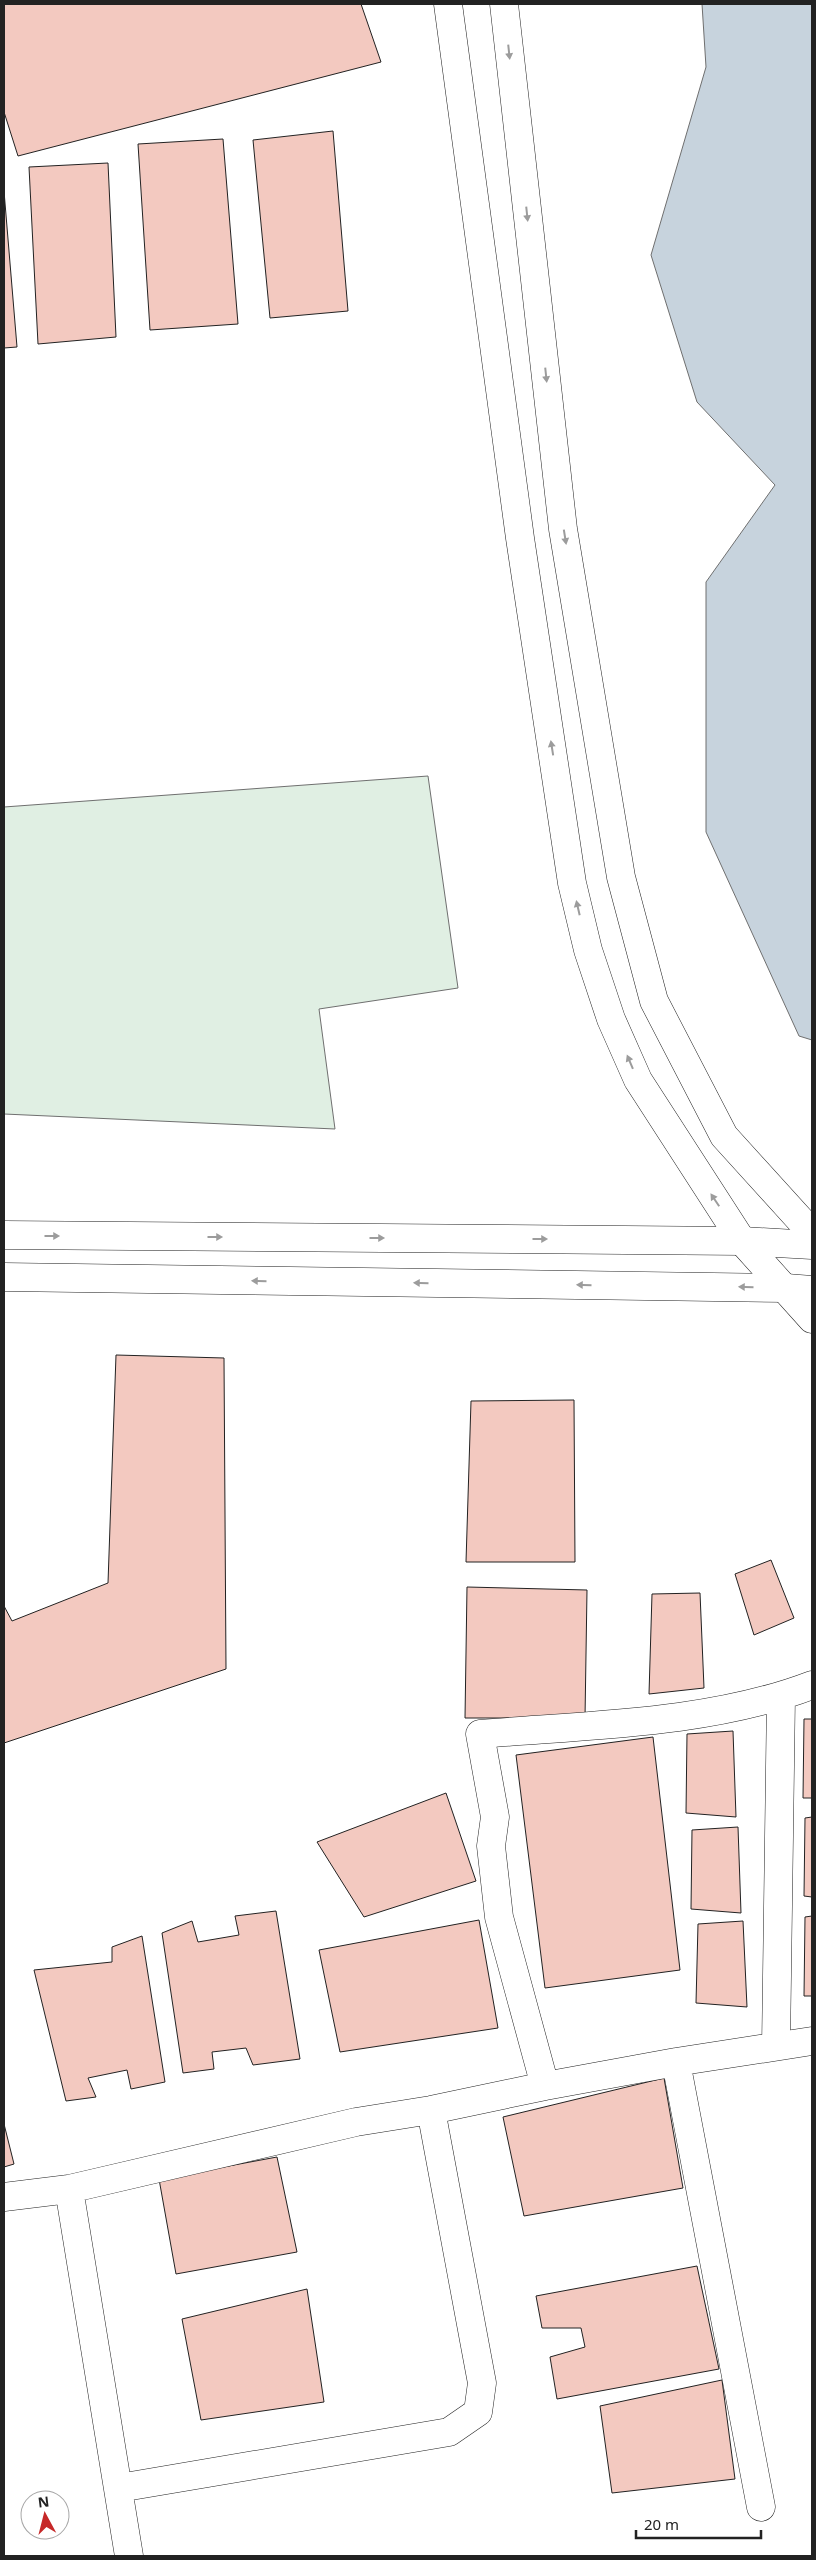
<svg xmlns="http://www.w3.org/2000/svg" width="816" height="2560" font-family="'Noto Sans',sans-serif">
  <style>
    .green { fill: #e0efe3; stroke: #6f6f6f }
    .water { fill: #c7d3dd; stroke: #6f6f6f }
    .building { fill: #f3c9c0; stroke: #222 }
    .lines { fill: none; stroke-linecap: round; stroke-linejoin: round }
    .minor-casing { stroke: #222; stroke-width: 29 }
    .secondary-casing { stroke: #222; stroke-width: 29 }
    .primary-casing { stroke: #222; stroke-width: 29 }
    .minor { stroke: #fff; stroke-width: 28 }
    .secondary { stroke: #fff; stroke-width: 28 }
    .primary { stroke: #fff; stroke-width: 28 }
    .oneway { fill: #9c9c9c }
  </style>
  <rect width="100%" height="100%" fill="#fff"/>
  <path class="green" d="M428,776L458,988L319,1009L335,1129L4,1114V807Z"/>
  <path class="water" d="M702,4H812V1040L799,1036L706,832V582L775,485L697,402L651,255L706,67Z"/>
  <path class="building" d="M4,4H361L381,62L18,156L4,112Z
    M333,131L348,311L270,318L253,140Z
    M223,139L238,324L150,330L138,144Z
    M108,163L116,337L38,344L29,167Z
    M4,191L17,347L4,348Z
    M116,1355L224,1358L226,1669L4,1743V1606L12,1621L108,1583Z
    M574,1400L575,1562H466L471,1401Z
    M771,1560L794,1618L754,1635L735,1574Z
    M467,1587L587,1590L585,1718H465Z
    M700,1593L704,1688L649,1694L652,1594Z
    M804,1719H812V1798H803Z
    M733,1731L736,1817L686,1813L687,1734Z
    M653,1737L680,1970L545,1988L516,1755Z
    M446,1793L476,1881L364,1917L317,1842Z
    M812,1817V1897L804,1896L805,1818Z
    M738,1827L741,1913L691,1909L692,1830Z
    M276,1911L300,2059L253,2065L246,2048L212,2052L214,2069L183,2073L162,1933L192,1921L198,1942L239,1935L235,1916Z
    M812,1916V1996H804L805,1917Z
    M479,1920L498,2028L340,2052L319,1950Z
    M743,1921L747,2007L696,2003L698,1924Z
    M142,1936L165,2082L131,2089L127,2070L88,2078L96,2097L66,2101L34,1970L112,1962V1947Z
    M664,2078L683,2188L524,2216L503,2117Z
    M4,2124L14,2164L4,2167Z
    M277,2157L297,2252L176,2274L159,2179Z
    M697,2266L719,2369L557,2399L550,2357L585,2347L581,2328H542L536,2296Z
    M307,2289L324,2402L201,2420L182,2319Z
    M722,2380L735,2479L612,2493L600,2406Z"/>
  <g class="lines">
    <g class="minor-casing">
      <path id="minor" d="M776,2046L781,1697
        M676,2062L761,2507
        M545,2086L499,1917L491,1846L495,1817L480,1734C589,1725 710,1724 812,1685
        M69,2189L129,2556
        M4,2197L69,2189L356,2122L431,2110L545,2086L676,2062L812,2041
        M119,2488L449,2432L478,2412L482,2383L431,2110"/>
    </g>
    <g class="secondary-casing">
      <path id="secondary" d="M4,1235L742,1241L812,1245
        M4,1277L786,1288L812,1290"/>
    </g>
    <g class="primary-casing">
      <path id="primary" d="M448,4L520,538L572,883L588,950L611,1019L638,1080L742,1241L812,1319
        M504,4L563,529L621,877L654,1001L724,1136L812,1233"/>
    </g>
    <use href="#minor" class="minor"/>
    <use href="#secondary" class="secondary"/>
    <use href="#primary" class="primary"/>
  </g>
  <defs><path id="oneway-solid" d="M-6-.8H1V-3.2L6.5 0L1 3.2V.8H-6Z" transform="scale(1.25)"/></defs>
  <g class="oneway">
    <use href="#oneway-solid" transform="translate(509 52) rotate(84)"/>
    <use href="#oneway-solid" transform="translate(527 214) rotate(84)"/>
    <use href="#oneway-solid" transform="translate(546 375) rotate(84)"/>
    <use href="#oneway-solid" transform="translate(565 537) rotate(81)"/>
    <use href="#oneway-solid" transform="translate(552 748) rotate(-99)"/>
    <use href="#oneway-solid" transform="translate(578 908) rotate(-103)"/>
    <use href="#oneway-solid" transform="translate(630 1062) rotate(-113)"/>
    <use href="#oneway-solid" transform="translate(715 1200) rotate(-124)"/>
    <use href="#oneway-solid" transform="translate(52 1236)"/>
    <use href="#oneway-solid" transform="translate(215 1237)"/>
    <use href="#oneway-solid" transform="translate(377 1238)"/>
    <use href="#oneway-solid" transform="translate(540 1239)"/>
    <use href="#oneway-solid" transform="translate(259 1281) rotate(-179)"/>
    <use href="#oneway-solid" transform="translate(421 1283) rotate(-179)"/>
    <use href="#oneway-solid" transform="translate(584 1285) rotate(-179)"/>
    <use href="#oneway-solid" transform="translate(746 1287) rotate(-179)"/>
  </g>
  <rect width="816" height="2560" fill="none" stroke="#222222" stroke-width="10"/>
  <g transform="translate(45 2515) rotate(353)"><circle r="24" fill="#ffffff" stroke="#a7a7a7"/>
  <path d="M0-4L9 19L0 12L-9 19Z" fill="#c62828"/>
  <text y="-8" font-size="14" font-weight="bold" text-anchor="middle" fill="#222222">N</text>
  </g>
  <path d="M636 2530v8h125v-8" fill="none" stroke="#222222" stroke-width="2.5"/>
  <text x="644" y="2530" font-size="15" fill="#222222" stroke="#ffffff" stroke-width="4" paint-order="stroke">20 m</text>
</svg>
